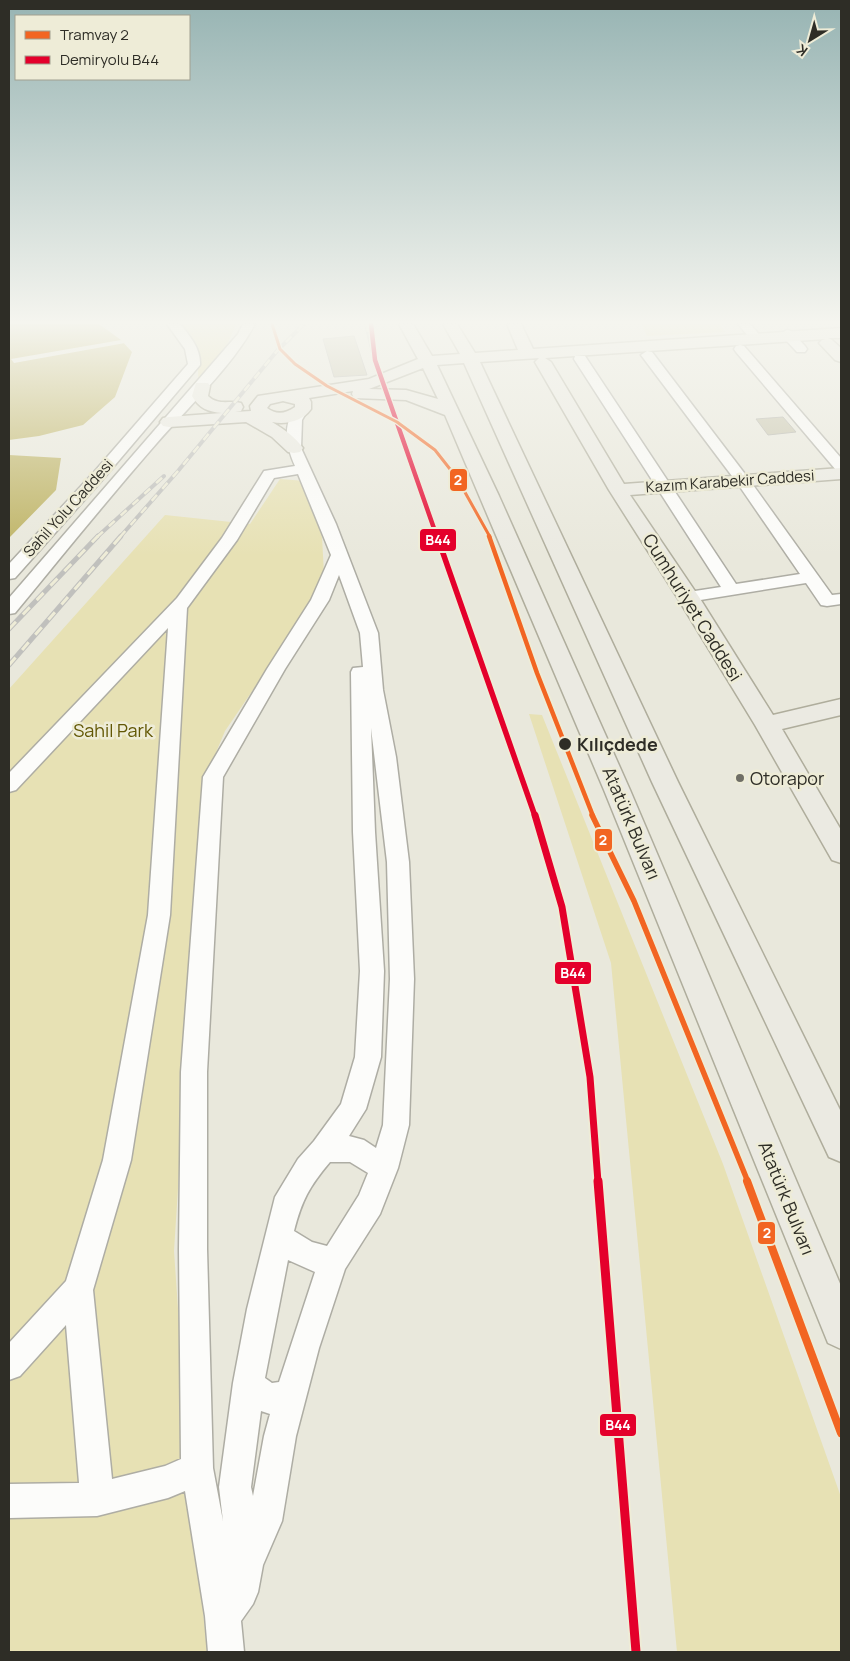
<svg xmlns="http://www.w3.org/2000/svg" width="850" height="1661" font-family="Manrope,sans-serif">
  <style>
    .green { fill: #e7e1b4 }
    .water { fill: #beb364 }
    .pier { fill: #e9e8dc }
    .building { fill: #c5c2a9; stroke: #b0afa6 }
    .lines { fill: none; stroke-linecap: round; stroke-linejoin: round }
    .minor-casing { stroke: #aeada4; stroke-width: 3 }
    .major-casing { stroke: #afad9c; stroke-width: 3 }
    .minor { fill: #fcfcfa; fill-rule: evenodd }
    .major { fill: #ebeae2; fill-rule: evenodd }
    .rail-far1-casing { stroke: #c0c0bd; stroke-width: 4 }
    .rail-casing { stroke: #c0c0bd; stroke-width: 5 }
    .rail-far1 { stroke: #eeecd7; stroke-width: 2.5; stroke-dasharray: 8; stroke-linecap: butt }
    .rail { stroke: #eeecd7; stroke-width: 3; stroke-dasharray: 10; stroke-linecap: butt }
    .rail-1-far3-casing { stroke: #eeecd7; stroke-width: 7 }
    .rail-1-far2-casing { stroke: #eeecd7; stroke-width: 9 }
    .rail-1-far1-casing { stroke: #eeecd7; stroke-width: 11 }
    .rail-1-casing { stroke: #eeecd7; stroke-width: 13 }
    .rail-1-far3 { stroke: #e4002b; stroke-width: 4.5 }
    .rail-1-far2 { stroke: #e4002b; stroke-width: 5.5 }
    .rail-1-far1 { stroke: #e4002b; stroke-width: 7 }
    .rail-1 { stroke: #e4002b; stroke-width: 9 }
    .tram-1-far3-casing { stroke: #eeecd7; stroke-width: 5.5 }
    .tram-1-far2-casing { stroke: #eeecd7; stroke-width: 8 }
    .tram-1-far1-casing { stroke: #eeecd7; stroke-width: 9 }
    .tram-1-casing { stroke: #eeecd7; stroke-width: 11 }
    .tram-1-far3 { stroke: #f26522; stroke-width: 3 }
    .tram-1-far2 { stroke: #f26522; stroke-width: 4.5 }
    .tram-1-far1 { stroke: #f26522; stroke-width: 5.5 }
    .tram-1 { stroke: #f26522; stroke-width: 8 }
    .stop-dot { fill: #2e2d26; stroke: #eeecd7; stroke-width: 2 }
    .poi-dot { fill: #6f6e66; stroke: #eeecd7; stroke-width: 2 }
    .labels { text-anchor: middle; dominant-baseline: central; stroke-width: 5; stroke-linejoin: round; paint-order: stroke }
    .far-street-label { font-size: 15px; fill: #2e2d26; stroke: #eeecd7 }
    .street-label { font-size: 18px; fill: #2e2d26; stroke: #eeecd7 }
    .park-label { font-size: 18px; fill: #625704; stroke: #eeecd7 }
    .stop-label { font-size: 18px; font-weight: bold; fill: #2e2d26; stroke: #eeecd7; text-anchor: start }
    .poi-label { font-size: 18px; fill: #2e2d26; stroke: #eeecd7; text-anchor: start }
    .line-badge { stroke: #eeecd7; stroke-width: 2 }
    .badge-label { font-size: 14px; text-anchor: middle; font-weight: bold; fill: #fff }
  </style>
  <rect width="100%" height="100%" fill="#e9e8dc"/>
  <path class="green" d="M174,324H236L226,348L198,379C200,356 188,341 174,324Z
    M641,324H720L725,332L647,336Z
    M280,479L305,481L322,537L324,574L300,621L225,731L204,781L174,1251L189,1468L207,1652H9V689L165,515L250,524Z
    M529,714L542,715L723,1164L841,1497V1652H677L611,963Z"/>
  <path class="water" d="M9,324H99L121,340L132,352L115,397L83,425L39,436L9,440Z
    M9,455L61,458L56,490L9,538Z"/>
  <path class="pier" d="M121,340L125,343L14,363L11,359Z"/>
  <path class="building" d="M354,336L367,375L334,377L323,339Z
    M783,417L796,432L768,435L756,419Z"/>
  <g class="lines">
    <g class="minor-casing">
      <path id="minor" d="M167,324H180C190,336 201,349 200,365L104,478L15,578L9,579V564L94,472L188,364L185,349Z
        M243,324H255C232,367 188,407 156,444C108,499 62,556 15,613L9,614V598L238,334Z
        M738,324H750L763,339L761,342H753Z
        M787,330L791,331L805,346L807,349L805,352H797L783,337L781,334Z
        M740,345L744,346L841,458V471L836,470L736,352L734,349L736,346Z
        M647,351L652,352L748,478L832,595L841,594V604L827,606L821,605L806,583L688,602L682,601L679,597L682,593L721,587L574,359L575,356H585L736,584L800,574L738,484L641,355Z
        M299,409L306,413L302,420L301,448L336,524L378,633L383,690L396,757L409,862L414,979L409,1125L398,1168L380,1214L345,1269L319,1348L296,1436L282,1521L263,1565L258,1592L253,1604L241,1621L244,1652H208L205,1616L185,1491L168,1498L97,1516L9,1518V1484L79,1483L66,1325L20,1376L9,1380V1343L66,1281L103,1160L148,915L168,628L16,790L9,792V773L177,598L222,538L264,471L295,466C287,448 282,428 294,410ZM298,474L331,555L311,600L267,669L203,777L181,1072L179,1249L181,1459L165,1466L112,1479L93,1290L131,1160L170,915L187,608L237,540L274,478ZM339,575L360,633L363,667L353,668L351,672L353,832L360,971L355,1057L341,1104L314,1141L298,1159L275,1197L247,1309L233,1383L219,1487L223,1521L213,1468L207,1249V1072L223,777L285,669L329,600ZM371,728L387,862L390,979L383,1125L376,1148L364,1140L349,1136L366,1109L381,1057L384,971L375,832ZM330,1162H350L368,1173L359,1195L327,1246L312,1242L294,1231C302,1200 309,1187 330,1162ZM288,1260L315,1272L279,1382L272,1383L265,1378ZM261,1411L270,1414L264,1436L253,1496L251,1487Z"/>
    </g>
    <g class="major-casing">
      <path id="major" d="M399,324H413L432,356L460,354L443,324H457L475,353L518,350L507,324H521L533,349L841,328V338H828L832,340L841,348V362L835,360L819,343L822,340L826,339L545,358L551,362L624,484L841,468V479L630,495L699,597L773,715L841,699V715L782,729L841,830V863L832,860L755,725L677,597L609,490L535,362L539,358L480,362L678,782L841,1112V1162L829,1157L652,782L464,363L437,365L499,496L630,790L841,1286V1349L828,1343L604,790L445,415L406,400L354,398L352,394L353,391L309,398L311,402V409C303,421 286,425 272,422C284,429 295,437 303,448L300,452L294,453L288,452L272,437L246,422L169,427L163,426L160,422L163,418L169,417L222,413C208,412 199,408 192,396L196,383H208L210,386L208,396C218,406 229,400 241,403L243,407L241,411L235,412L251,411L250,406L258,396L369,379L418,359ZM423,368L438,399L406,390L369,389ZM283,401L295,404V407C285,414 276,415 267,408L270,404Z"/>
    </g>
    <use href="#minor" class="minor"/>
    <use href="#major" class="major"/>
    <g class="rail-far1-casing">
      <path id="rail-far1" d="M366,324L375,360
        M97,537L164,476
        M120,537L178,471L277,351L304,324"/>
    </g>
    <g class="rail-casing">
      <path id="rail" d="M9,629L98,536
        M9,665L121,536"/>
    </g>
    <use href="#rail-far1" class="rail-far1"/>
    <use href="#rail" class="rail"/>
    <g class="rail-1-far3-casing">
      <path id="rail-1-far3" d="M371,324L375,360L437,537"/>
    </g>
    <g class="rail-1-far2-casing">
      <path id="rail-1-far2" d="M437,536L535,816"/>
    </g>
    <g class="rail-1-far1-casing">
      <path id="rail-1-far1" d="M535,815L562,907L590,1077L598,1182"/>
    </g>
    <g class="rail-1-casing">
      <path id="rail-1" d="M598,1181L636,1652"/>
    </g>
    <use href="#rail-1-far3" class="rail-1-far3"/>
    <use href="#rail-1-far2" class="rail-1-far2"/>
    <use href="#rail-1-far1" class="rail-1-far1"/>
    <use href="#rail-1" class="rail-1"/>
    <g class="tram-1-far3-casing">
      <path id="tram-1-far3" d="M272,324L280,349L295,364L327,386L397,422L435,450L457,478L490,537"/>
    </g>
    <g class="tram-1-far2-casing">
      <path id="tram-1-far2" d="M489,536L537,673L593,816"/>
    </g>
    <g class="tram-1-far1-casing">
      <path id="tram-1-far1" d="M592,815L634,901L748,1182"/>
    </g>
    <g class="tram-1-casing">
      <path id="tram-1" d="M747,1181L841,1433"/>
    </g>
    <use href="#tram-1-far3" class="tram-1-far3"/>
    <use href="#tram-1-far2" class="tram-1-far2"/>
    <use href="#tram-1-far1" class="tram-1-far1"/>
    <use href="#tram-1" class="tram-1"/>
  </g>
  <linearGradient id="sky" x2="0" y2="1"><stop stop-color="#97b4b3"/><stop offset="0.58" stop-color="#f5f5ef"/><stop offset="1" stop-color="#f5f5ef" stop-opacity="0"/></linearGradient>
  <rect width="850" height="556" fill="url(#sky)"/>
  <circle class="stop-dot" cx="565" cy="744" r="7"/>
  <circle class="poi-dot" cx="740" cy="778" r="5"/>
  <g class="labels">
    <g class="far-street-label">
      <text transform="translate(730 481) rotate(-4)">Kazım Karabekir Caddesi</text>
      <text transform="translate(68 508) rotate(-48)">Sahil Yolu Caddesi</text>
    </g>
    <g class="street-label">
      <text transform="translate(693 607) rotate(58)">Cumhuriyet Caddesi</text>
      <text transform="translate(632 823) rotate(67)">Atatürk Bulvarı</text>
      <text transform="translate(787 1198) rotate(68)">Atatürk Bulvarı</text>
    </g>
    <g class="park-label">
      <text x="113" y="730">Sahil Park</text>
    </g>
    <g class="stop-label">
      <text x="577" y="744">Kılıçdede</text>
    </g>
    <g class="poi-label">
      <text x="750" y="778">Otorapor</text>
    </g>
  </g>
  <g class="line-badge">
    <rect x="449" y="468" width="19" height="24" rx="5" fill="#f26522"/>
    <rect x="419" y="528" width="38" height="24" rx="5" fill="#e4002b"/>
    <rect x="594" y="828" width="19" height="24" rx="5" fill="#f26522"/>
    <rect x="554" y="961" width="38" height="24" rx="5" fill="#e4002b"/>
    <rect x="757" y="1221" width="19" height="24" rx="5" fill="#f26522"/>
    <rect x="599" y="1413" width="38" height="24" rx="5" fill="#e4002b"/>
  </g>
  <g class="badge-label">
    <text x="458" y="485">2</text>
    <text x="438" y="545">B44</text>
    <text x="603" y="845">2</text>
    <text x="573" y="978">B44</text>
    <text x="767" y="1238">2</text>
    <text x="618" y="1430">B44</text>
  </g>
  <rect width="850" height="1661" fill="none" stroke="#2e2d26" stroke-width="20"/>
  <rect x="15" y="15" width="175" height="65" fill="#eeecd7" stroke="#a1a090"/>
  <rect x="25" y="31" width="25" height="8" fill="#f26522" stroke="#a1a090"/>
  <text x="60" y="40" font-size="15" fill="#2e2d26">Tramvay 2</text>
  <rect x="25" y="56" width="25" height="8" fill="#e4002b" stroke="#a1a090"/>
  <text x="60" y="65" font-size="15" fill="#2e2d26">Demiryolu B44</text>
  <g transform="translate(810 40) rotate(217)" stroke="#eeecd7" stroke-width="4" paint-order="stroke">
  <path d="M0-4L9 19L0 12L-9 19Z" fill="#2e2d26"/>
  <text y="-8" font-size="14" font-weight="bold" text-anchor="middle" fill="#2e2d26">K</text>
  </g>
</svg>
